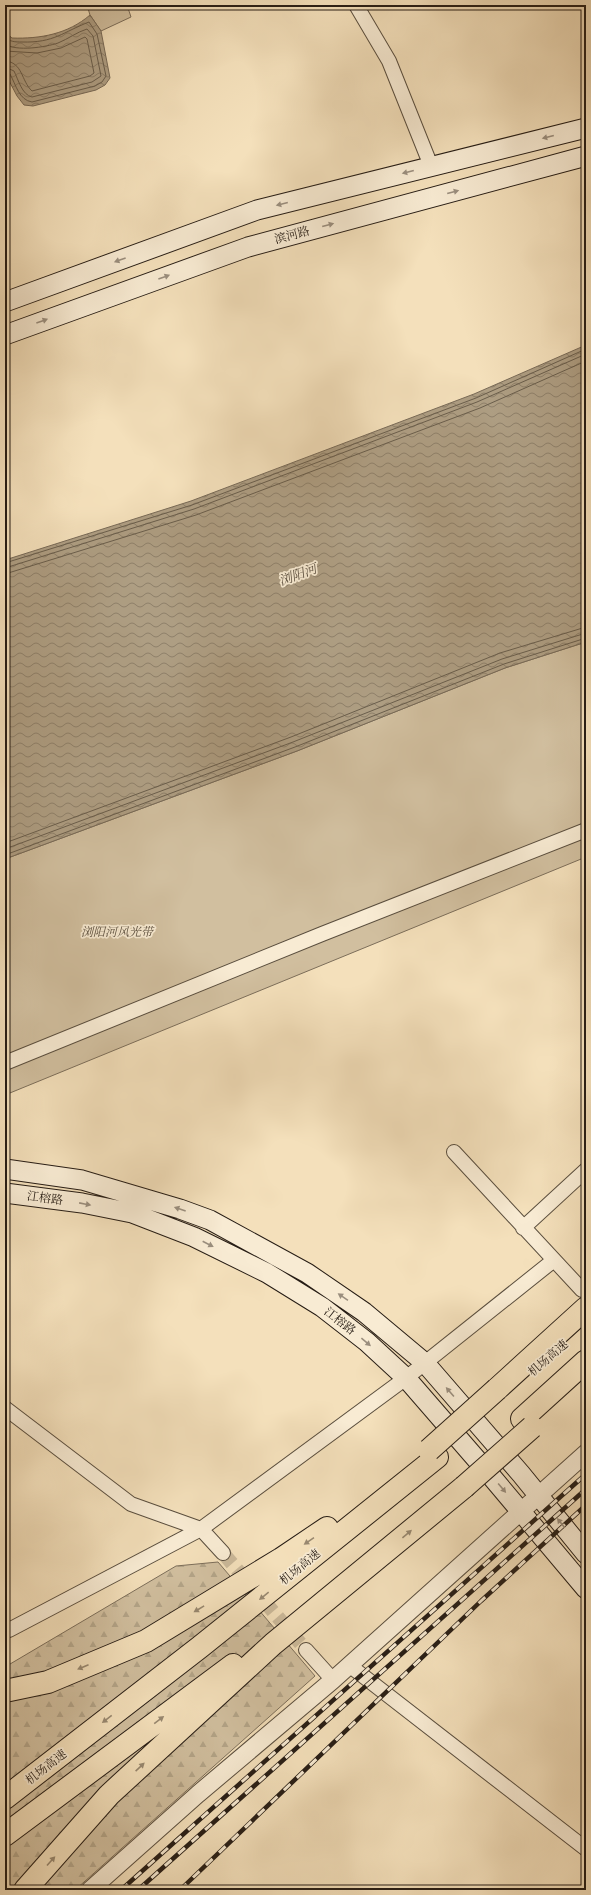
<svg xmlns="http://www.w3.org/2000/svg" width="591" height="1895" font-family="'IM FELL Great Primer','Noto Serif SC',serif">
  <style>
    .forest { fill: url(#forest-firs); stroke: #7c6e5a }
    .green { fill: #d1bf9f; stroke: #7c6e5a }
    .water { fill: url(#water-waves); stroke: #786a57 }
    .lines { fill: none; stroke-linecap: round; stroke-linejoin: round }
    .shore { stroke: #6a5e4c; stroke-width: 1 }
    .minor-tunnel { stroke: #cbb99a; stroke-width: 14; stroke-dasharray: 14 7; stroke-linecap: butt }
    .minor-casing { stroke: #5a4e3e; stroke-width: 16 }
    .tertiary-casing { stroke: #5a4e3e; stroke-width: 19 }
    .secondary-casing { stroke: #271d15; stroke-width: 21 }
    .motorway-casing { stroke: #271d15; stroke-width: 24 }
    .minor { stroke: #f8ebd3; stroke-width: 14 }
    .tertiary { stroke: #f8ebd3; stroke-width: 17 }
    .secondary { stroke: #f8ebd3; stroke-width: 19 }
    .motorway { stroke: #f4e0bb; stroke-width: 22 }
    .rail-casing { stroke: #271d15; stroke-width: 4.5 }
    .rail { stroke: #f8ebd3; stroke-width: 3; stroke-dasharray: 9; stroke-linecap: butt }
    .motorway-bridge-casing { stroke: #271d15; stroke-width: 24; stroke-linecap: butt }
    .motorway-bridge { stroke: #f4e0bb; stroke-width: 22 }
    .oneway { fill: #9a8e7e }
    .oneway2 { fill: #988870 }
    .labels { text-anchor: middle; dominant-baseline: central; stroke-width: 3.5; stroke-linejoin: round; paint-order: stroke }
    .street-label { font-size: 12px; fill: #271d15; stroke: #f8ebd3 }
    .park-label { font-size: 12px; font-style: italic; fill: #5a4e3e; stroke: #f8ebd3 }
    .water-label { font-size: 13px; font-style: italic; fill: #5d5141; stroke: #f8ebd3 }
  </style>
  <defs>
    <pattern id="forest-firs" width="22" height="20" patternUnits="userSpaceOnUse"><rect width="22" height="20" fill="#d1bf9f"/><path d="M5 1l3.5 6h-7zM16 11l3.5 6h-7z" fill="#b3a488"/></pattern>
    <pattern id="water-waves" width="16" height="10" patternUnits="userSpaceOnUse"><rect width="16" height="10" fill="#ae9e83"/><path d="M0 5q4-4 8 0t8 0" fill="none" stroke="#8e806a"/></pattern>
  </defs>
  <rect width="100%" height="100%" fill="#f4e0bb"/>
  <filter id="stains"><feTurbulence type="fractalNoise" baseFrequency=".005" numOctaves="4"/><feColorMatrix values="0 0 0 0 .2 0 0 0 0 .09 0 0 0 0 .02 0 0 0 .5 -.17"/></filter>
  <radialGradient id="worn" r=".72"><stop offset=".6" stop-color="#630" stop-opacity="0"/><stop offset="1" stop-color="#630" stop-opacity=".3"/></radialGradient>
  <path class="forest" d="M218,1562L315,1676L75,1890H5V1667L176,1566Z"/>
  <path class="green" d="M87,5H127L131,17L101,31L90,15Z
    M586,642V857L5,1095V859L297,751L505,668Z"/>
  <path class="water" d="M90,15L101,31L110,78L105,85L96,90L33,106L24,105L17,96L5,73V32L12,38C40,39 68,34 90,15Z
    M586,345V642L505,668L297,751L5,859V560L191,501L474,394Z"/>
  <g class="lines">
    <path class="shore" d="M5,37C10,42 15,42 22,42C54,43 63,32 89,22L97,34L106,76L102,82L95,86L32,102C19,100 16,85 10,74L5,72
      M5,44C16,52 46,47 58,43C68,39 77,32 87,29L93,36L101,76L92,82L32,97C22,95 18,79 14,71L5,67
      M5,51L37,53L61,48L85,37L87,39L94,73L90,76L32,91C21,81 23,62 5,61
      M5,563L192,505L476,398L586,349
      M5,568L194,509L477,402L586,354
      M5,574L196,515L480,408L586,361
      M5,843L291,737L500,653L586,627
      M5,849L293,742L502,659L586,633
      M5,855L295,747L504,664L586,638"/>
    <path class="minor-tunnel" d="M223,1553L306,1650"/>
    <g class="minor-casing">
      <path id="minor" d="M356,5L389,61L431,166
        M5,1063L322,934L586,830
        M454,1152L582,1290
        M523,1228L586,1170
        M5,1408L131,1504L201,1529L223,1553
        M9,1630L201,1529L406,1378L554,1260
        M306,1650L333,1680
        M349,1665L586,1849"/>
    </g>
    <g class="tertiary-casing">
      <path id="tertiary" d="M90,1890L198,1794L333,1680L586,1453"/>
    </g>
    <g class="secondary-casing">
      <path id="secondary" d="M5,302L257,210L586,128
        M5,335L248,247L586,156
        M5,1169L82,1180L180,1209L210,1220L307,1273L364,1312L425,1363L521,1474L586,1554
        M5,1193L82,1203L132,1213L194,1237L267,1273L322,1307L367,1342L406,1378L491,1476L586,1589"/>
    </g>
    <g class="motorway-casing">
      <path id="motorway" d="M497,1389L586,1308
        M522,1419L586,1361
        M5,1691L48,1682L146,1641L281,1559L327,1528
        M5,1798L200,1647L437,1457
        M5,1835L233,1665
        M25,1890L109,1795L273,1644L464,1487"/>
    </g>
    <use href="#minor" class="minor"/>
    <use href="#tertiary" class="tertiary"/>
    <use href="#secondary" class="secondary"/>
    <use href="#motorway" class="motorway"/>
    <g class="rail-casing">
      <path id="rail" d="M121,1890L586,1474
        M138,1890L586,1489
        M180,1890L481,1601L586,1505"/>
    </g>
    <use href="#rail" class="rail"/>
    <g class="motorway-bridge-casing">
      <path id="motorway-bridge" d="M429,1450L497,1389
        M464,1487L532,1427"/>
    </g>
    <use href="#motorway-bridge" class="motorway-bridge"/>
  </g>
  <defs><path id="oneway-solid" d="M-6-.8H1V-3.2L6.5 0L1 3.2V.8H-6Z"/></defs>
  <g class="oneway">
    <use href="#oneway-solid" transform="translate(548 137) rotate(166)"/>
    <use href="#oneway-solid" transform="translate(408 172) rotate(166)"/>
    <use href="#oneway-solid" transform="translate(453 192) rotate(-15)"/>
    <use href="#oneway-solid" transform="translate(282 204) rotate(166)"/>
    <use href="#oneway-solid" transform="translate(328 225) rotate(-15)"/>
    <use href="#oneway-solid" transform="translate(120 260) rotate(160)"/>
    <use href="#oneway-solid" transform="translate(164 277) rotate(-20)"/>
    <use href="#oneway-solid" transform="translate(42 321) rotate(-20)"/>
    <use href="#oneway-solid" transform="translate(85 1204) rotate(11)"/>
    <use href="#oneway-solid" transform="translate(180 1209) rotate(-161)"/>
    <use href="#oneway-solid" transform="translate(208 1244) rotate(27)"/>
    <use href="#oneway-solid" transform="translate(343 1297) rotate(-146)"/>
    <use href="#oneway-solid" transform="translate(366 1342) rotate(40)"/>
    <use href="#oneway-solid" transform="translate(450 1392) rotate(-131)"/>
    <use href="#oneway-solid" transform="translate(502 1488) rotate(50)"/>
    <use href="#oneway-solid" transform="translate(561 1523) rotate(-129)"/>
  </g>
  <g class="oneway2">
    <use href="#oneway-solid" transform="translate(407 1534) rotate(-40)"/>
    <use href="#oneway-solid" transform="translate(309 1541) rotate(146)"/>
    <use href="#oneway-solid" transform="translate(264 1596) rotate(141)"/>
    <use href="#oneway-solid" transform="translate(199 1609) rotate(149)"/>
    <use href="#oneway-solid" transform="translate(83 1667) rotate(157)"/>
    <use href="#oneway-solid" transform="translate(107 1719) rotate(142)"/>
    <use href="#oneway-solid" transform="translate(159 1720) rotate(-37)"/>
    <use href="#oneway-solid" transform="translate(140 1767) rotate(-43)"/>
    <use href="#oneway-solid" transform="translate(51 1861) rotate(-48)"/>
  </g>
  <g class="labels">
    <g class="street-label">
      <text transform="translate(292 235) rotate(-15)">滨河路</text>
      <text transform="translate(45 1198) rotate(8)">江榕路</text>
      <text transform="translate(340 1321) rotate(38)">江榕路</text>
      <text transform="translate(548 1358) rotate(-41)">机场高速</text>
      <text transform="translate(300 1567) rotate(-39)">机场高速</text>
      <text transform="translate(46 1767) rotate(-38)">机场高速</text>
    </g>
    <g class="park-label">
      <text x="117" y="932">浏阳河风光带</text>
    </g>
    <g class="water-label">
      <text transform="translate(298 575) rotate(-20)">浏阳河</text>
    </g>
  </g>
  <rect width="591" height="1895" fill="none" stroke="#f4e0bb" stroke-width="20"/>
  <rect x="6" y="6" width="579" height="1883" fill="none" stroke="#271d15" stroke-width="2"/>
  <rect x="10" y="10" width="571" height="1875" fill="none" stroke="#271d15"/>
  <rect width="100%" height="100%" filter="url(#stains)"/>
  <rect width="100%" height="100%" fill="url(#worn)"/>
</svg>
